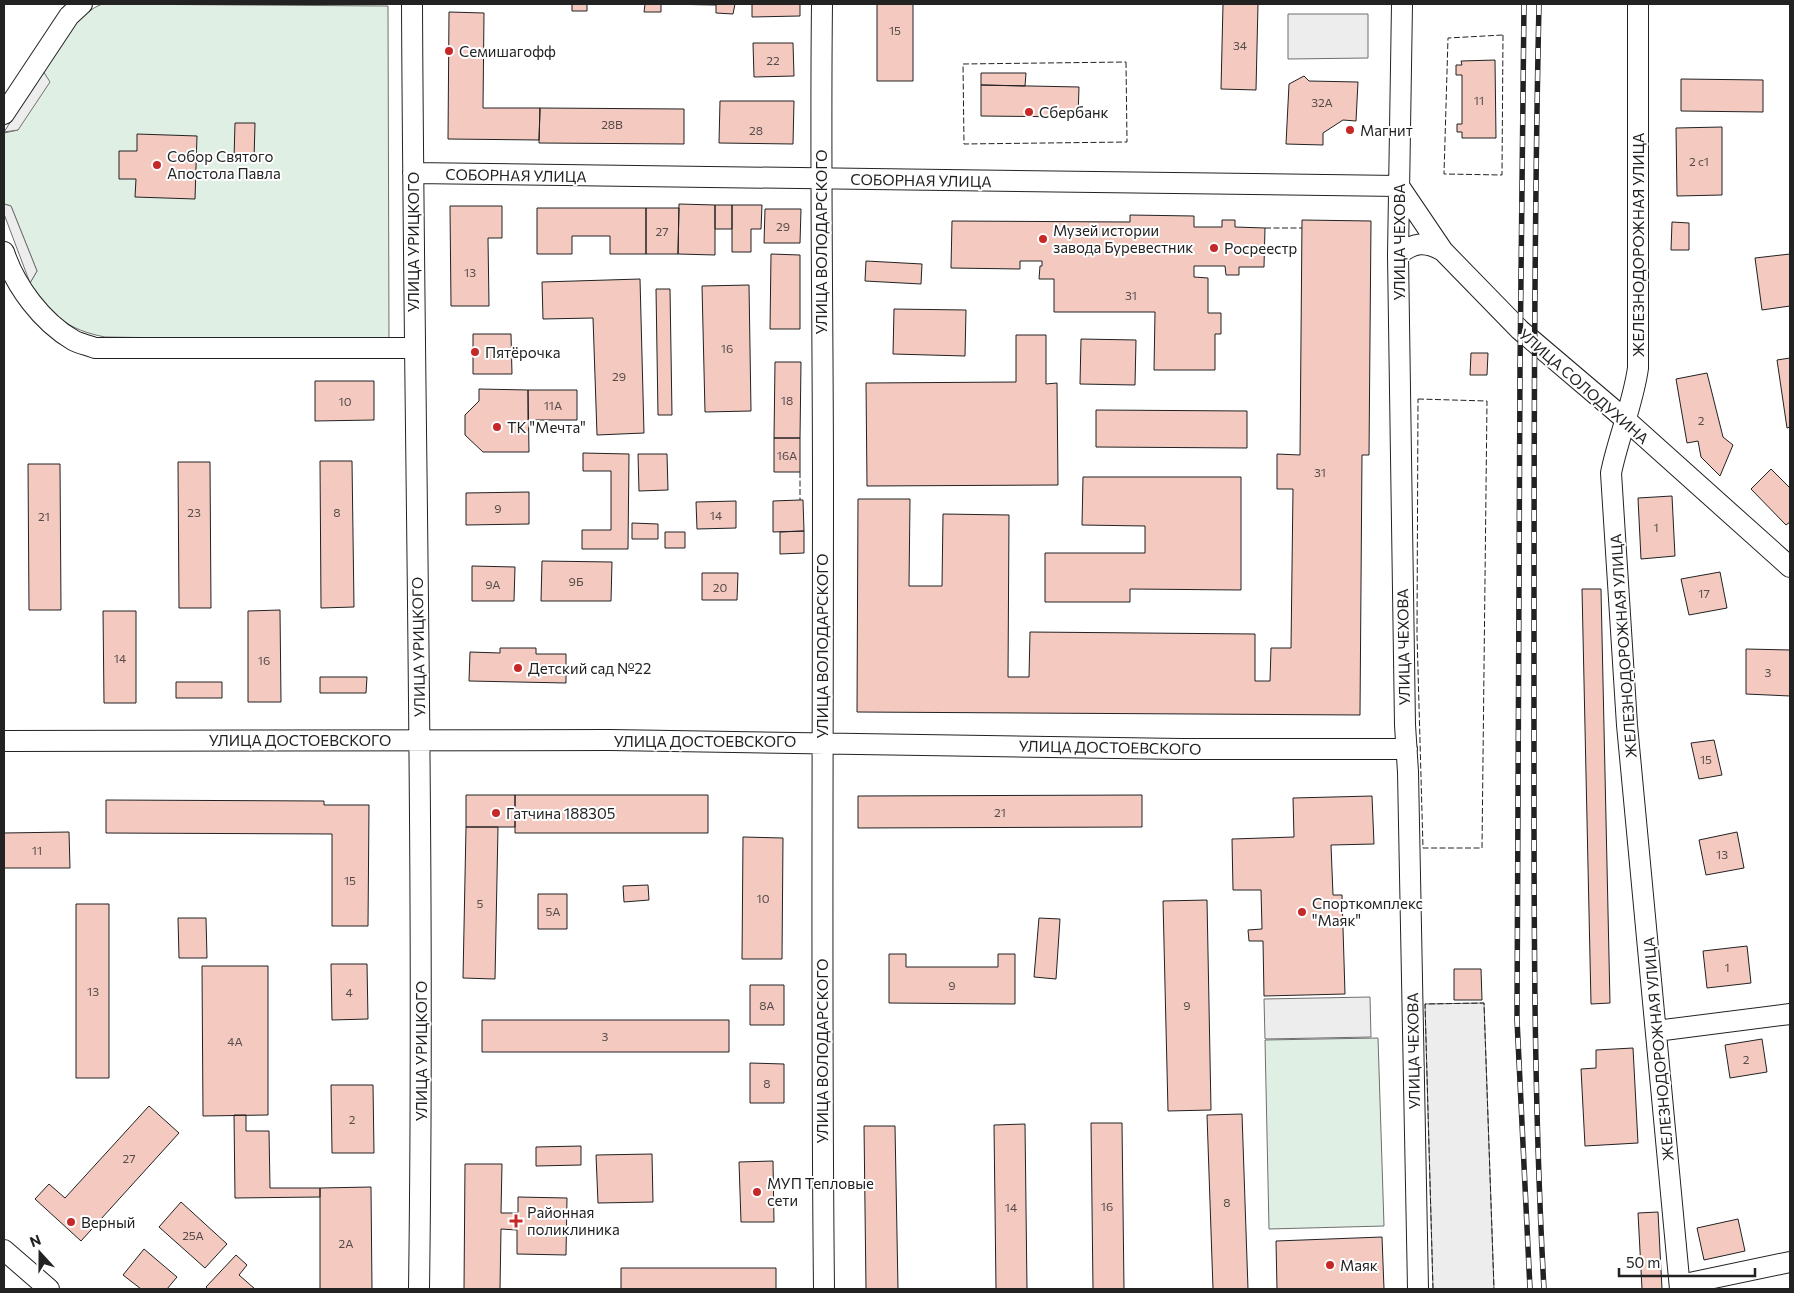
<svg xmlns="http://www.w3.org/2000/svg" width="1794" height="1293" font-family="Commissioner,sans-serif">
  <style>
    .green { fill: #e0efe3; stroke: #6f6f6f }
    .parking { fill: #ededed; stroke: #6f6f6f }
    .building { fill: #f3c9c0; stroke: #222 }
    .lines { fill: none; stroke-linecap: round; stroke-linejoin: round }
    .minor-casing { stroke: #222; stroke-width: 22 }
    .minor { stroke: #fff; stroke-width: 20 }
    .rail-casing { stroke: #222; stroke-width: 5.5 }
    .rail { stroke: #fff; stroke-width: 4; stroke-dasharray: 11; stroke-linecap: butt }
    .fence { stroke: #222; stroke-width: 1; stroke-dasharray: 6 2.5; stroke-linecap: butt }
    .poi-dot { fill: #c62828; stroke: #fff; stroke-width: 2 }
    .labels { text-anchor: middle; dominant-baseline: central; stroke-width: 4; stroke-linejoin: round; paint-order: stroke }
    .number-label { font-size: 12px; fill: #564c4a }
    .poi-label { font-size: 15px; fill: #222; stroke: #fff; text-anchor: start }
    .street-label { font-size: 15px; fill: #222; stroke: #fff }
  </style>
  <rect width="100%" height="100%" fill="#fff"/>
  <path class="green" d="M102,4L388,6L389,341L105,337C68,330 50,315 30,283L37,271L11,206L4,204V133L18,130C34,93 63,19 102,4Z
    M1378,1038L1384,1226L1269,1229L1265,1040Z"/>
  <path class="parking" d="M1288,14H1368V58L1288,59Z
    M43,71L50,82L18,130L4,132Z
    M4,204L11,206L37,271L30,283L4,214Z
    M1370,997L1371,1037L1265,1039L1264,999Z
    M1484,1003L1494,1289H1433L1425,1004Z"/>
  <path class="building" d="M572,4H587V11H572Z
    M610,4H735L733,14L716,13V5L661,4V12H644L645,4Z
    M752,4H800V16L752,17Z
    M877,4H913V81H877Z
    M1223,4H1258L1256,90L1221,89Z
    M449,12L484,13L483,108H540L539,140L448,139Z
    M753,43H793L794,76L754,77Z
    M1495,60L1496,138H1462V132H1457V124H1462V75H1456V65H1462L1461,61Z
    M981,73H1026L1025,86L981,85Z
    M1304,76L1309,81L1358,82L1356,121L1343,120L1323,133V145L1286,144L1289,84Z
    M1681,79L1763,80V112L1681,111Z
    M981,85L1079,87L1078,117L981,116Z
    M720,101H794L793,144L719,143Z
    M540,108L684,109V144L539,143Z
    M235,123H255L254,160L234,159Z
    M1722,127V195L1677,196L1676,128Z
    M137,134L197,136L195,199L135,197L136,179H119V151H137Z
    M679,204L715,205V255L678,254Z
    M715,205H732V229H715Z
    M732,205H762L761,229H751V252H732Z
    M450,206H502V238H488L489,306H451Z
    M537,208H646V254H610V236H572V254H537Z
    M646,208H679L678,254H646Z
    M765,209H801L800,243H764Z
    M1130,215L1194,216V227H1222V220H1235V227L1265,228L1264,267H1239V275H1226L1225,266H1194V277L1208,278V313H1221V334H1215V370H1154L1155,312H1054V279H1039L1040,266H1042V261H1020V269L951,268L952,221L1130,222Z
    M1302,220L1371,221L1369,455H1362L1360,715L857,712L858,499H910L909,586H942L943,514L1009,515L1008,677H1029L1030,632L1255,634V681H1270L1271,648H1291L1293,489H1277V454L1300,455Z
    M1672,222L1689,223V250H1671Z
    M771,254L800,255V329H770Z
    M1790,254V306L1762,310L1755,258Z
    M866,261L922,264L921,284L865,281Z
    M640,279L644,433L597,435L593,318L543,319L542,282Z
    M749,285L751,411L705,412L702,286Z
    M656,289H670L672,415H658Z
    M894,309L966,310L965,356L893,354Z
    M473,334H511L512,374H473Z
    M1016,335H1046V384L1057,383L1058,485L867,486L866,383L1016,382Z
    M1081,339L1136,340L1135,385L1080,384Z
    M1471,353H1488L1487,375H1470Z
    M1790,358V427L1787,428L1777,360Z
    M775,362H801L800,438H774Z
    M1707,373L1723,437L1733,445L1720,476L1701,457L1698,441L1687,443L1676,379Z
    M315,381H374V420L315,421Z
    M479,389L528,390L529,452H483L465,435V415L479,401Z
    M528,390H577V420H528Z
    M1096,410L1247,411V448L1096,447Z
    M774,438H800V472H774Z
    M583,453L629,454L628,549H582V530H611V471H583Z
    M638,454H667L668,490L639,491Z
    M320,461H352L354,607L321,608Z
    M178,462H210L211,608H179Z
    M28,464H60L61,610H29Z
    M1771,469L1790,488V522L1786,525L1751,489Z
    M1083,477H1241V590L1130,589V602H1045V553H1145V526L1082,525Z
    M529,492V524L466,525V493Z
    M1672,496L1675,556L1641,559L1638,498Z
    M800,500H803L804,531L773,532V501Z
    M736,501V528L697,529L696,502Z
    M632,523L658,524V539H632Z
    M804,531V553L780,554V532Z
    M665,532H685V548H665Z
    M542,561L612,562L611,601H541Z
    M472,566L515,567L514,601H472Z
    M1720,572L1727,608L1689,615L1681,579Z
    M702,573H738L737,600H702Z
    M1582,589H1601L1610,1003L1591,1004Z
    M280,610L281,702H248V611Z
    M103,611H136V703H104Z
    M500,648H536V654H566V683L469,681L470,652L500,653Z
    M1746,649L1790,650V696L1746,694Z
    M320,677H367L366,693H320Z
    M176,682H222V698H176Z
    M1714,740L1722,775L1699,779L1691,743Z
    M466,795H515V827H466Z
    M515,795H708V833H515Z
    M1142,795V827L858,828V796Z
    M1372,796L1374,844L1331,845L1333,895H1342L1345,994L1264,996L1263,941H1249L1248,930L1262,929L1261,890H1233L1232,839L1294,837L1293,798Z
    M106,800L324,801V805H369L368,926H332V834L106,833Z
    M466,827H498L495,979L463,978Z
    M69,832L70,868H4V833Z
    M1737,832L1744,868L1706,875L1699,840Z
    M743,837L783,838L782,959H742Z
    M648,885L649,900L624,902L623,886Z
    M538,894H567V929H538Z
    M1207,900L1211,1110L1168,1111L1163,901Z
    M76,904H109V1078H76Z
    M178,918H206L207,958H179Z
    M1039,918L1060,919L1056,979L1034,977Z
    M1747,946L1751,983L1707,988L1703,951Z
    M889,954H906V967H998V954H1015V1004L889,1003Z
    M331,964H367L368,1019L332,1020Z
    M202,966H268V1115L203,1116Z
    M1454,969H1481L1482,1000H1454Z
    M750,985H784V1025H750Z
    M482,1020H729V1052H482Z
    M1762,1039L1767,1072L1730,1078L1725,1045Z
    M1633,1048L1638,1143L1585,1146L1581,1069L1596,1068V1050Z
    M750,1063L784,1064V1103H750Z
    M331,1085H373L374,1153H332Z
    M149,1106L179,1133L81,1241L35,1199L49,1184L65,1198Z
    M1242,1114L1248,1289H1213L1207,1115Z
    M234,1115H246V1131H269L270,1188H320V1197L235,1198Z
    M1091,1123H1122L1124,1289H1093Z
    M1025,1124L1027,1289H996L994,1125Z
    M864,1126H895L898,1289H866Z
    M581,1146V1165L536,1166V1147Z
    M652,1154L653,1202L598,1203L596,1155Z
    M773,1161L774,1222H741L739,1162Z
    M465,1164H502L501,1213H518V1197L567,1198L566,1255L517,1254V1230L501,1229L500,1289H464Z
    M371,1187L372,1289H320V1188Z
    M181,1202L227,1244L205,1268L159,1227Z
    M1658,1212L1662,1289H1642L1638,1213Z
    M1738,1219L1745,1251L1704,1260L1697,1228Z
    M1382,1237L1384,1289H1277L1276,1241Z
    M144,1249L177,1277L167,1289H141L123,1275Z
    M236,1255L247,1265L239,1275L255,1289H208L206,1287Z
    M621,1268H776V1289H621Z"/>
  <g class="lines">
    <g class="minor-casing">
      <path id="minor" d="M412,4C414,432 425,861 419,1289
        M822,4C820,165 823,327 823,488C823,755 821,1022 824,1289
        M1402,4L1398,255L1405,725L1408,772L1418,1289
        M1638,4V368C1633,404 1618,438 1611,473L1627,725L1680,1289
        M4,114L69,16L82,4
        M413,173L1399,186
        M1399,186L1443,251L1520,330L1626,420L1790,567
        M4,252C15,286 42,322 73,340C80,344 88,345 95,348H414
        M1398,255C1414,242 1425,241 1443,251
        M4,741L610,740L1182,749H1407
        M1656,1031L1790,1014
        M4,1250L49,1289
        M1680,1285L1790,1262"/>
    </g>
    <use href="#minor" class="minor"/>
    <g class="rail-casing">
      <path id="rail" d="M1524,4L1520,369L1517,1020L1530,1289
        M1539,4C1534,234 1534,465 1534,695C1534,893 1533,1091 1544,1289"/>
    </g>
    <use href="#rail" class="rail"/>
    <path class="fence" d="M1503,35L1502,175L1444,174L1448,38Z
      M1126,62L1127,142L964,144L963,64Z
      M1265,228H1302
      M1418,399L1487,401L1482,848H1423L1417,634Z
      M800,472V500
      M1433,1289L1425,1004L1484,1003L1494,1289"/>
  </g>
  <g class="poi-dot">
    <circle cx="449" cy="51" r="5"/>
    <circle cx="1029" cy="112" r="5"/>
    <circle cx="1350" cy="130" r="5"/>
    <circle cx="157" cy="165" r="5"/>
    <circle cx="1043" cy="239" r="5"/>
    <circle cx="1214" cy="248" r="5"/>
    <circle cx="475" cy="352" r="5"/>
    <circle cx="497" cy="427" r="5"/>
    <circle cx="518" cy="668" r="5"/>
    <circle cx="496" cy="813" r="5"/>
    <circle cx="1302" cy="912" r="5"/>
    <circle cx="757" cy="1192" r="5"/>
    <path d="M513.5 1213.5h5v5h5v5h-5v5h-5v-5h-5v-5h5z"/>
    <circle cx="71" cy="1222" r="5"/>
    <circle cx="1330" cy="1265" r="5"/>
  </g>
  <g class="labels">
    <g class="number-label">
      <text x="895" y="30">15</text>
      <text x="1240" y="45">34</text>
      <text x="773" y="60">22</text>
      <text x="1479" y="100">11</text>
      <text x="1322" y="102">32А</text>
      <text x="612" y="124">28В</text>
      <text x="756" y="130">28</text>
      <text x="1699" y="161">2 с1</text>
      <text x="783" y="226">29</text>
      <text x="662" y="231">27</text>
      <text x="470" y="272">13</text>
      <text x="1131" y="295">31</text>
      <text x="727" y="348">16</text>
      <text x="619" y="376">29</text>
      <text x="787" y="400">18</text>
      <text x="345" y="401">10</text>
      <text x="553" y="405">11А</text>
      <text x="1701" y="420">2</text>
      <text x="787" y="455">16А</text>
      <text x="1320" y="472">31</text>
      <text x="498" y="508">9</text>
      <text x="194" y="512">23</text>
      <text x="337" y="512">8</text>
      <text x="716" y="515">14</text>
      <text x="44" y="516">21</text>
      <text x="1656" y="527">1</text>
      <text x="576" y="581">9Б</text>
      <text x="493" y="584">9А</text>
      <text x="720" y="587">20</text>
      <text x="1704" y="593">17</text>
      <text x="120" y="658">14</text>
      <text x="264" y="660">16</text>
      <text x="1768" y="672">3</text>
      <text x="1706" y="759">15</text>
      <text x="1000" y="812">21</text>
      <text x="37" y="850">11</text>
      <text x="1722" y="854">13</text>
      <text x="350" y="880">15</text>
      <text x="763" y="898">10</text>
      <text x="480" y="903">5</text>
      <text x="553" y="911">5А</text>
      <text x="1727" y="967">1</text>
      <text x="952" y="985">9</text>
      <text x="93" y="991">13</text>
      <text x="349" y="992">4</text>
      <text x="767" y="1005">8А</text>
      <text x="1187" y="1005">9</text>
      <text x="605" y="1036">3</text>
      <text x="235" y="1041">4А</text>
      <text x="1746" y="1059">2</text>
      <text x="767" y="1083">8</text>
      <text x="352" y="1119">2</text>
      <text x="129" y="1158">27</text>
      <text x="1227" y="1202">8</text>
      <text x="1107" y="1206">16</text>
      <text x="1011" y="1207">14</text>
      <text x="193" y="1235">25А</text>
      <text x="346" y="1243">2А</text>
    </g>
    <g class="poi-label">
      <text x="459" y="51">Семишагофф</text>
      <text x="1039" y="112">Сбербанк</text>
      <text x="1360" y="130">Магнит</text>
      <text x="167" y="156">Собор Святого<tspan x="167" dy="17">Апостола Павла</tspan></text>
      <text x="1053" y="230">Музей истории<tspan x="1053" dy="17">завода Буревестник</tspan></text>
      <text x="1224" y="248">Росреестр</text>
      <text x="485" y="352">Пятёрочка</text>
      <text x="507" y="427">ТК "Мечта"</text>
      <text x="528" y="668">Детский сад №22</text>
      <text x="506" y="813">Гатчина 188305</text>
      <text x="1312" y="903">Спорткомплекс<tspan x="1312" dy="17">"Маяк"</tspan></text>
      <text x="767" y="1183">МУП Тепловые<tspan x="767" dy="17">сети</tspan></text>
      <text x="527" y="1212">Районная<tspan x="527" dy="17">поликлиника</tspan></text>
      <text x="81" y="1222">Верный</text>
      <text x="1340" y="1265">Маяк</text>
    </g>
    <g class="street-label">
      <text transform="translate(516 175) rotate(1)">СОБОРНАЯ УЛИЦА</text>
      <text transform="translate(921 180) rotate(1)">СОБОРНАЯ УЛИЦА</text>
      <text transform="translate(413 242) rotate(-90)">УЛИЦА УРИЦКОГО</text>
      <text transform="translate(821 242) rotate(-90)">УЛИЦА ВОЛОДАРСКОГО</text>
      <text transform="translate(1399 242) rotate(-90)">УЛИЦА ЧЕХОВА</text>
      <text transform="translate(1638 245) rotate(-90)">ЖЕЛЕЗНОДОРОЖНАЯ УЛИЦА</text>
      <text transform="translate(1584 386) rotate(41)">УЛИЦА СОЛОДУХИНА</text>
      <text transform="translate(822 646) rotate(-90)">УЛИЦА ВОЛОДАРСКОГО</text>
      <text transform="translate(1623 646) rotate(-94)">ЖЕЛЕЗНОДОРОЖНАЯ УЛИЦА</text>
      <text transform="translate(418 647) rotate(-91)">УЛИЦА УРИЦКОГО</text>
      <text transform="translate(1403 647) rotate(-91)">УЛИЦА ЧЕХОВА</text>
      <text x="300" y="740">УЛИЦА ДОСТОЕВСКОГО</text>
      <text x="705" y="741">УЛИЦА ДОСТОЕВСКОГО</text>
      <text transform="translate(1110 747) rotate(1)">УЛИЦА ДОСТОЕВСКОГО</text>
      <text transform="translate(1658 1049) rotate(-95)">ЖЕЛЕЗНОДОРОЖНАЯ УЛИЦА</text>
      <text transform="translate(421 1051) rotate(-90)">УЛИЦА УРИЦКОГО</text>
      <text transform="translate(822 1051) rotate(-90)">УЛИЦА ВОЛОДАРСКОГО</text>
      <text transform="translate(1413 1051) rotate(-91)">УЛИЦА ЧЕХОВА</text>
    </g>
  </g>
  <rect width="1794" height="1293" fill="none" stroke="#222222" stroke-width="10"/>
  <g transform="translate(40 1253) rotate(339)" stroke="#ffffff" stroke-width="4" paint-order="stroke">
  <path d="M0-4L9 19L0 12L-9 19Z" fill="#222222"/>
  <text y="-8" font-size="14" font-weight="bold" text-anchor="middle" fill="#222222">N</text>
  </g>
  <path d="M1619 1268v8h136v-8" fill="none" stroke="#222222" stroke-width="2.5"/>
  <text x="1626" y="1268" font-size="15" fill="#222222" stroke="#ffffff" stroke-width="4" paint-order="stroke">50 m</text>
</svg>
